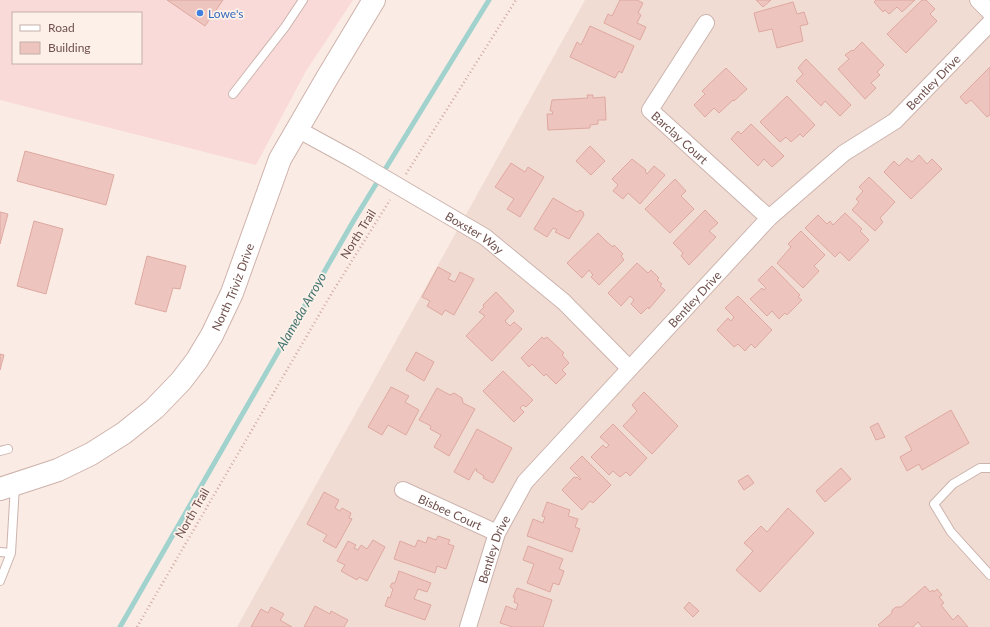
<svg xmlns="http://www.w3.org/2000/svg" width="990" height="627" font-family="Lato,sans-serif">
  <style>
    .residential { fill: #f1dcd3 }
    .commercial { fill: #f9dad8; fill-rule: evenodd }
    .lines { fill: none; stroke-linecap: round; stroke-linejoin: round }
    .stream { stroke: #a1d2cd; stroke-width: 5 }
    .building { fill: #edc5be; stroke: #dea8a0 }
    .lane-casing { stroke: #ccb4ae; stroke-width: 10 }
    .street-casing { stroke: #ccb4ae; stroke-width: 18 }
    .secondary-casing { stroke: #cfb2ac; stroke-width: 24 }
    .path { stroke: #d1a8a1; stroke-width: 2.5; stroke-dasharray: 1 3; stroke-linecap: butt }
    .lane { stroke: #fff; stroke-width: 8 }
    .street { stroke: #fff; stroke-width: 16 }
    .secondary { stroke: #fff; stroke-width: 22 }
    .street-bridge-casing { stroke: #ccb4ae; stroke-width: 18; stroke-linecap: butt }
    .street-bridge { stroke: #fff; stroke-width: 16 }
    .shop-dot { fill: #3f7fe0; stroke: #fdf0e9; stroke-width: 1.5 }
    .labels { text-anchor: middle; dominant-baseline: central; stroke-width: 3.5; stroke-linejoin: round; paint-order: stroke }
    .shop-label { font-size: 12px; fill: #366cbe; stroke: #fdf0e9; text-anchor: start }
    .street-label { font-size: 12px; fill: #6f504c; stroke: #fdf0e9 }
    .water-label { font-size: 13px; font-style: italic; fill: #427470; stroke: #fdf0e9 }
  </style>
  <rect width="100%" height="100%" fill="#faece4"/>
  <path class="residential" d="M585,0H990V627H237Z"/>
  <path class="commercial" d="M0,0H353L306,71L256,165L0,100ZM13,13H141V63H13Z"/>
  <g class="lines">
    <path class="stream" d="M120,627L354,220L489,0"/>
  </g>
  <path class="building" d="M167,0H223L205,26Z
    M620,0H637L643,3L638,13L641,15L637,23L646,27L640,40L604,23L608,14L612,16Z
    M756,0H771L763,7Z
    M876,0H915L902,12L897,7L889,14L885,10L883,12L874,2Z
    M922,0H926L935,9L930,14L937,21L906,53L887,34Z
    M793,2L797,14L804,12L808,24L800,26L803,41L777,48L772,29L759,32L754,13Z
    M590,26L634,46L622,73L619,71L615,78L570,57L577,42L581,45Z
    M862,42L884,65L877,72L880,75L871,83L876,88L865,99L838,69L849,59L845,55L852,50L853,51Z
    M806,59L851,105L840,116L825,101L821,106L796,81L803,74L798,68Z
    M990,67V115L987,117L971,100L966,104L960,97Z
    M726,68L747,89L734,101L733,100L719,113L714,108L705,117L694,105L705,94L702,91Z
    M587,95H593V98L605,97L606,120H598V124L590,125V128L548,130L547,114H553L552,111H550L552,100L588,98Z
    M787,96L815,125L803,137L800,134L791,142L786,137L780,142L760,122Z
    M751,124L784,156L772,167L764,159L758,166L731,139L738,131L741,134Z
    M590,146L605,161L591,175L576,161Z
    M25,151L114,175L106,205L17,181Z
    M919,155L927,164L932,159L942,169L911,199L884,172L894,161L899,166L907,158L912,162Z
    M632,159L646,170L645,171L647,174L654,166L665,175L640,204L628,193L623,199L613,191L618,185L612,179Z
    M511,163L525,172L528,167L544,177L520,217L507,209L514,199L495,187Z
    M869,177L895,202L880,218L883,222L875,231L852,210L859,202L856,199L863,191L859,187Z
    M675,179L686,191L681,196L694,209L670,233L645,209Z
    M553,198L577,212L580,210L583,212L584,215L569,239L555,232L557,230L553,228L547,237L534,229Z
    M705,210L718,223L709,231L716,237L689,265L681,256L683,253L673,243Z
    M0,212L8,214L0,244Z
    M845,213L862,229L860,231L869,240L849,261L840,252L835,257L805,228L818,215L827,224L830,221L833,225Z
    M34,221L63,229L46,294L17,286Z
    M801,231L825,255L814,266L819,271L803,288L777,263L791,247L788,244Z
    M598,233L607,242L613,247L614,245L623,254L621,256L624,260L599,285L591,277L593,275L589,270L582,278L567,263Z
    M147,256L186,266L180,289L173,288L166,312L135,304Z
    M637,263L648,273L651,270L659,278L657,280L662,284L660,286L665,290L649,309L648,307L641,314L631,304L634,300L630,296L621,306L608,293Z
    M772,266L800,295L798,297L802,300L787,315L785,313L779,319L772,311L767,316L750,299L762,288L764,290L766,288L758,280Z
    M438,267L451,274L448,279L455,282L460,272L474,279L454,315L445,310L442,315L427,306L430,301L422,297Z
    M496,292L514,311L505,321L510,326L514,322L522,329L492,361L466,336L485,316L479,312L484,307L483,305Z
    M738,296L772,330L755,348L751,344L745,351L738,344L734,347L717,330L728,318L731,321L734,317L725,308Z
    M542,337L544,339L547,337L564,353L562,355L569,363L562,370L566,374L556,384L546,374L544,376L532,364L529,367L521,358Z
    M416,352L434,362L424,381L406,370Z
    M0,354L4,355L0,370Z
    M503,371L533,400L526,407L523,405L520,408L524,412L514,422L483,391Z
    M391,387L409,396L405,402L419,410L406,435L388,425L382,435L368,427Z
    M437,388L450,395L454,393L462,398L463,403L475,409L449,456L434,447L441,435L430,429L431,426L419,420Z
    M644,392L678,426L652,454L623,426L637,411L632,405Z
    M951,410L969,443L922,470L919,464L907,471L900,457L912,450L905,437Z
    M878,423L885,437L876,440L870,427Z
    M613,424L647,458L630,476L626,472L620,477L613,471L609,475L591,457L603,445L606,448L609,445L600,437Z
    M477,429L512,448L493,483L483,478L484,476L476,471L477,469H475L469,480L454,472Z
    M582,456L611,485L593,503L590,501L582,510L562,490L574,477L576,478L577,477L580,480L581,479L570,468Z
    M841,468L851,479L825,502L816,491Z
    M748,475L754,483L744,490L738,481Z
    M324,492L339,500L335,508L340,511L342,508L351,513L349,518L352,519L336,548L323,541L327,535L307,524Z
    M547,502L570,510L568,516L578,519L575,527L580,529L572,552L527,536L533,519L543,523L545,517L542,516Z
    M788,508L814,533L760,592L736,570L753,551L744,543L761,526L767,532Z
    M438,536L450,540L448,544L454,546L446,569L437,566L435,573L394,559L400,541L415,547L418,540L426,543L428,537L436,540Z
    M373,540L385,547L367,581L359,577L357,580L341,571L345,565L337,561L348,541L356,545L354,548L358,550L361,545L367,549Z
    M528,546L563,559L559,569L564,571L559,585L553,583L550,592L527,583L534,564L523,560Z
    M399,571L431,583L427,592L418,589L414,599L431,605L425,620L385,606L388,597L390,598L393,589L390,587L392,583H395Z
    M925,586L930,592L933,590L934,592L937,589L942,595L939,597L944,603L941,605L953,620L958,615L968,627H922L918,622L913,627H880L878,625L892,613V610L896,607H901Z
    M517,588L552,600L543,627H513L500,623L506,606L516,610L518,604L514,602L515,598L513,597Z
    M689,602L699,611L693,617L684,608Z
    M315,606L330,614L331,611L348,620L344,627H304Z
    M271,607L284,614L280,620L292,627H251L261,609L268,613Z"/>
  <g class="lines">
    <g class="lane-casing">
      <path id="lane" d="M233,94L285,27L303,0
        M0,451L8,449
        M990,468H980L953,484L934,504L951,532L990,575
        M0,552L11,553L15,485
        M0,581L11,553"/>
    </g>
    <g class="street-casing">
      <g id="street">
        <path d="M978,0L990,12"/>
        <path id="s1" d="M706,23L650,110L769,218"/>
        <path d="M297,129L352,159"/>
        <path id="s2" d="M415,196L485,237L564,302L629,368"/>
        <path id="s3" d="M403,490L497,533"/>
        <path id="s4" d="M468,627L497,533L525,482L769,218L844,153L895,121L990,23"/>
      </g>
    </g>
    <g class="secondary-casing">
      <g id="secondary">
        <path id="s5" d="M0,489L58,470L91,454L124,433L154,409L181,381L197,360L212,335L232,293L280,159L327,78L374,0"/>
      </g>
    </g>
    <path class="path" d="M406,174L516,0
      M137,627L333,291L390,200"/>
    <use href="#lane" class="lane"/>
    <use href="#street" class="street"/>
    <use href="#secondary" class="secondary"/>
    <g class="street-bridge-casing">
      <path id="street-bridge" d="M352,159L415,196"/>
    </g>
    <use href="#street-bridge" class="street-bridge"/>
  </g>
  <circle class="shop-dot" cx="200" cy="13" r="4"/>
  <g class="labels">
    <g class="shop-label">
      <text x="208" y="13">Lowe's</text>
    </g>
    <g class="street-label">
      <text stroke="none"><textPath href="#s4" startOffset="730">Bentley Drive</textPath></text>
      <text stroke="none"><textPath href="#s1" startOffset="144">Barclay Court</textPath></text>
      <text stroke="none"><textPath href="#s2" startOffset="70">Boxster Way</textPath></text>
      <text transform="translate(358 234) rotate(-58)">North Trail</text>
      <text stroke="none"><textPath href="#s5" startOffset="322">North Triviz Drive</textPath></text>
      <text stroke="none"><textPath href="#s4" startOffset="406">Bentley Drive</textPath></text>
      <text stroke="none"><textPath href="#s3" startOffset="52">Bisbee Court</textPath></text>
      <text transform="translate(192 513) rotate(-60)">North Trail</text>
      <text stroke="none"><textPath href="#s4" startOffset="82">Bentley Drive</textPath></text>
    </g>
    <g class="water-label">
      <text transform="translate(301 311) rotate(-60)">Alameda Arroyo</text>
    </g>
  </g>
  <rect x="12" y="12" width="130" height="52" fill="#fdf0e9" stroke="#c4b0aa"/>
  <rect x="20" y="25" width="20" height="6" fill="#ffffff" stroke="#c4b0aa"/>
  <text x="48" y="32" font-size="12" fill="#6f504c">Road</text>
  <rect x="20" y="42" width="20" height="12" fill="#edc5be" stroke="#c4b0aa"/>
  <text x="48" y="52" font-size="12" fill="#6f504c">Building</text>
</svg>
